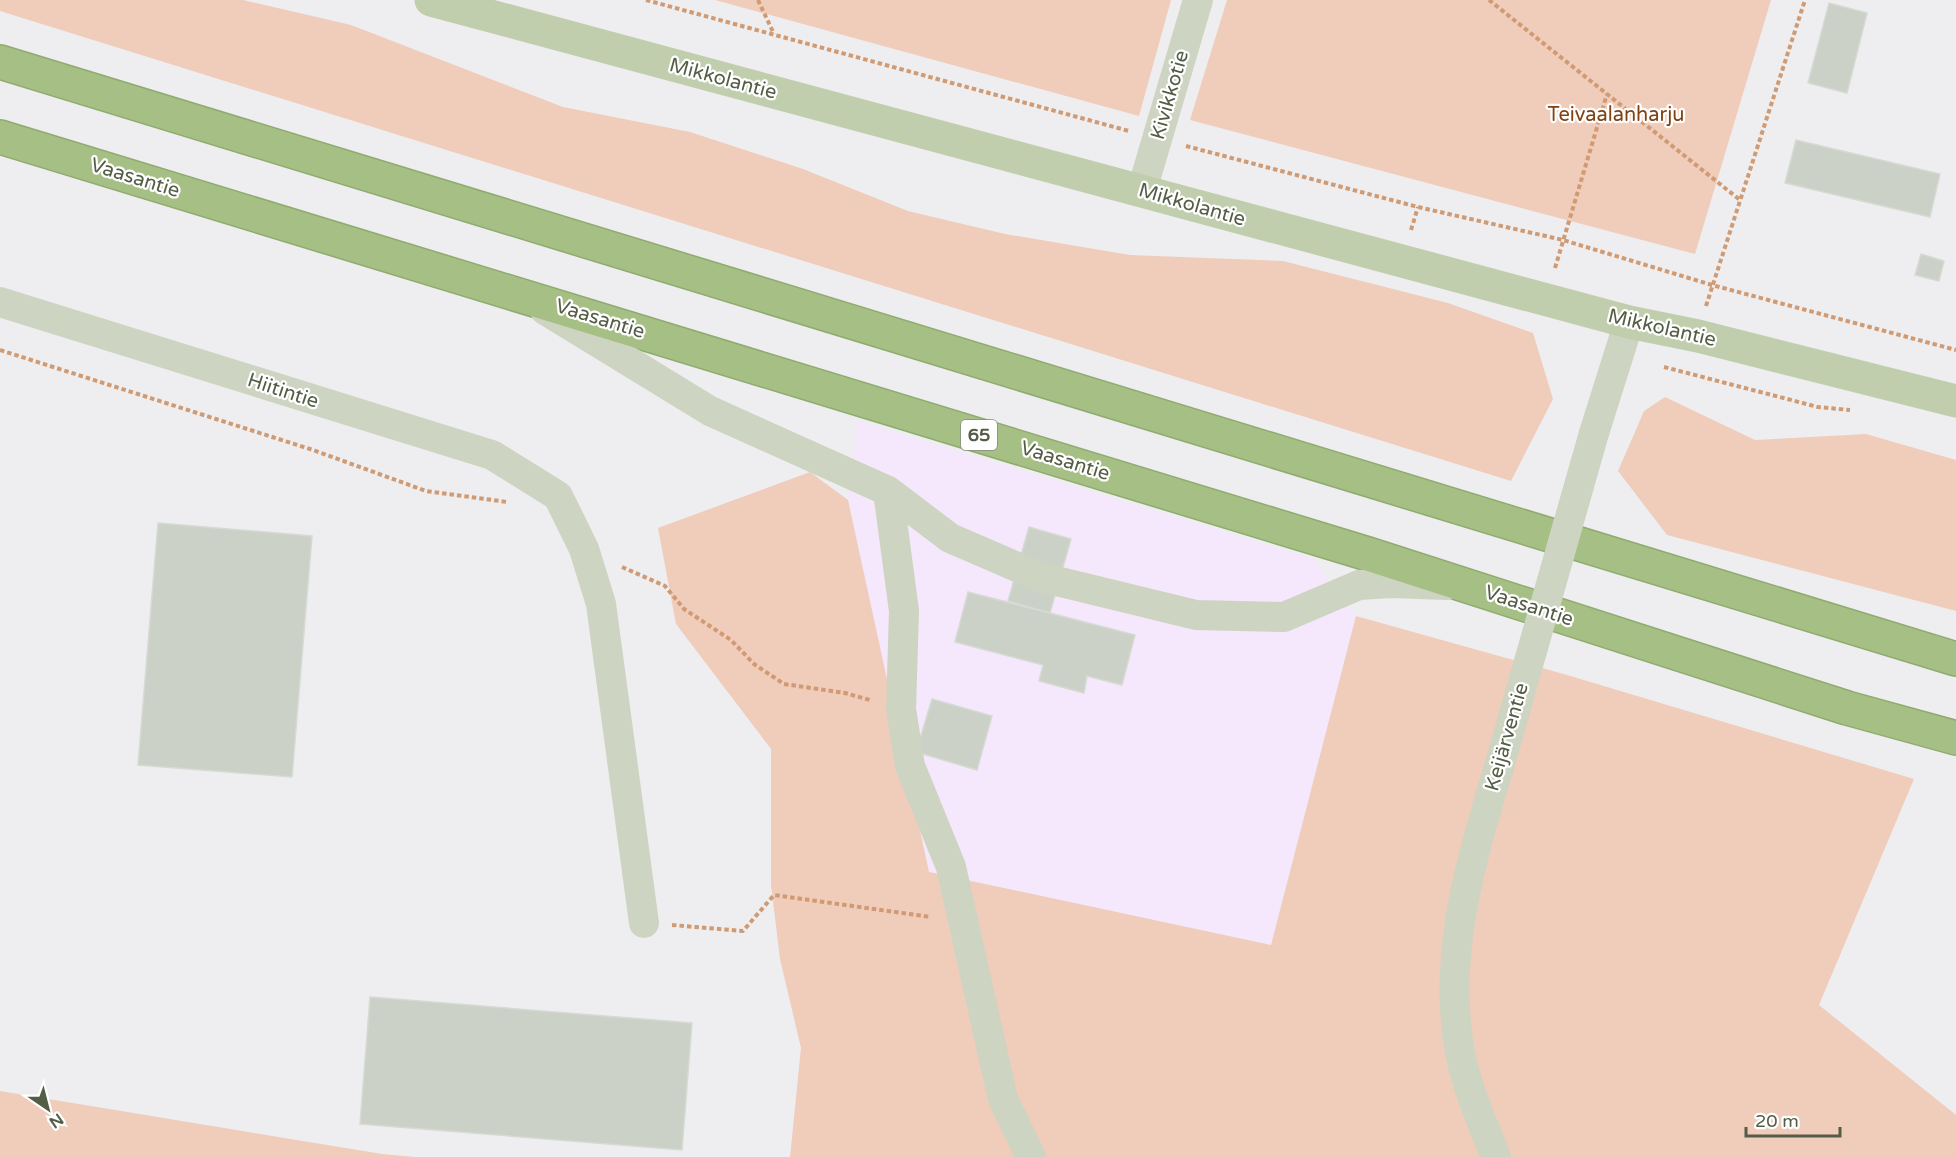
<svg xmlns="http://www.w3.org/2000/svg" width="1956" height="1157" font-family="'Varela Round',sans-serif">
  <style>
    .commercial { fill: #f5e7fc }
    .green { fill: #f0ccbb }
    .building { fill: #ccd1c8; stroke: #d5dad2; stroke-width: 1.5 }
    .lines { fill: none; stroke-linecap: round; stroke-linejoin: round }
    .highway-casing { stroke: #90ab6f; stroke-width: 36 }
    .path { stroke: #d09a72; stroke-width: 4; stroke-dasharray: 4.5 3; stroke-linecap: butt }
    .minor { stroke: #cdd4c1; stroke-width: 30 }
    .major { stroke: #c0cead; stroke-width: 33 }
    .highway { stroke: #a5bf84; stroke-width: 33 }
    .minor-bridge { stroke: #cdd4c1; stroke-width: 30 }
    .labels { text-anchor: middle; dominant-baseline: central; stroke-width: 4.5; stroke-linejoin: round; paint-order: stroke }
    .shield { fill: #fff; stroke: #878e7e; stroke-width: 1.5 }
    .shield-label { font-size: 18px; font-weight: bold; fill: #545d46 }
    .street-label { font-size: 20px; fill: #545d46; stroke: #fff }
    .park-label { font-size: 20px; fill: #814213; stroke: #fff }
  </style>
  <rect width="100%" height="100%" fill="#eeeef1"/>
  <path class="commercial" d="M858,421L1314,559L1356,616L1271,945L929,872L848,501Z"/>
  <path class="green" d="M0,0H243L351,25L563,107L690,132L803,169L908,211L1005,234L1130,255L1283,261L1448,303L1533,333L1553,399L1511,481L0,11Z
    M715,0H1171L1139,116Z
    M1227,0H1771L1695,254L1190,120Z
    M1665,397L1755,440L1866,434L1956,460V611L1667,535L1618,471L1644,411Z
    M810,472L848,500L929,872L1271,945L1356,616L1567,675L1914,779L1819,1005L1956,1115V1157H790L801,1048L780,959L771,885V749L676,624L658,528Z
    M0,1091L382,1154L415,1157H0Z"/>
  <path class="building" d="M1829,3L1867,13L1847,93L1808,83Z
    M1796,140L1940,174L1930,217L1785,183Z
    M1921,254L1944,261L1939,281L1915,275Z
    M158,523L312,536L292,777L138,765Z
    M1029,527L1071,539L1050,613L1008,601Z
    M968,592L1135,635L1122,685L1087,676L1084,693L1039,681L1043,665L955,642Z
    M932,699L992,716L977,770L916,752Z
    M370,997L692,1023L682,1150L360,1124Z"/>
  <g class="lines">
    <g class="highway-casing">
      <path id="highway" d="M0,62L1956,659
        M0,137L1368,554L1847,708L1956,738"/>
    </g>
    <path class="path" d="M646,0L1129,131
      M758,0L774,34
      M1489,0L1740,200
      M1186,146L1418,207L1563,240L1712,285L1956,350
      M1411,230L1418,207
      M1555,268L1607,94
      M1706,306L1805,0
      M0,350L313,450L426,491L507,502
      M1664,367L1818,407L1850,410
      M622,567L665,586L684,609L731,640L754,664L784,684L845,693L870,700
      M672,925L743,931L774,895L931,917"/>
    <path class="minor" d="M1142,190L1198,0
      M0,302L492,455L558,496L584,549L601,604L644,923
      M545,310L710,411L888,491L950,538L1040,577L1196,615L1284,617L1359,585L1391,583L1446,585
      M1594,433L1629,322
      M888,491L904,611L901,709L910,766L951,867L1003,1099L1031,1157
      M1496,1157C1483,1124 1467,1089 1460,1053C1442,955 1471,860 1499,767"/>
    <path class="major" d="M431,0L1629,322L1698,336L1956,401"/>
    <use href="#highway" class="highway"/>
    <path class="minor-bridge" d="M1499,767L1594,433"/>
  </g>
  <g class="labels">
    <rect class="shield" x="961" y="420" width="36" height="30" rx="4.5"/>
    <g class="shield-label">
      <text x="979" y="435">65</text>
    </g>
    <g class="street-label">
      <text transform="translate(723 79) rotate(15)">Mikkolantie</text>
      <text transform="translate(1170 95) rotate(-74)">Kivikkotie</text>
      <text transform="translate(135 178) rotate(17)">Vaasantie</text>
      <text transform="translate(1192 205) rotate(16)">Mikkolantie</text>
      <text transform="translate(600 319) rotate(17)">Vaasantie</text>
      <text transform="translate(1662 328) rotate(13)">Mikkolantie</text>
      <text transform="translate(283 391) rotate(18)">Hiitintie</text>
      <text transform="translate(1065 461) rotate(17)">Vaasantie</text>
      <text transform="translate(1529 606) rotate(18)">Vaasantie</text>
      <text transform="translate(1507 737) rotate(-74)">Keijärventie</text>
    </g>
    <g class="park-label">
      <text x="1616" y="115">Teivaalanharju</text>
    </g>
  </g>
  <g transform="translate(48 1109) rotate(145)" stroke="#ffffff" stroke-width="4.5" paint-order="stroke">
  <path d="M0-4.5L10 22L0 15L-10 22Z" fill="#545d46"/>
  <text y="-9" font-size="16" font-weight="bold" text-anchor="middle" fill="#545d46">N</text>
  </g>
  <path d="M1746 1127v9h94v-9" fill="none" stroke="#545d46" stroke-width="3"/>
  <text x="1755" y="1127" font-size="18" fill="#545d46" stroke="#ffffff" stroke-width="4.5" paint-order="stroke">20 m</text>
</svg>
